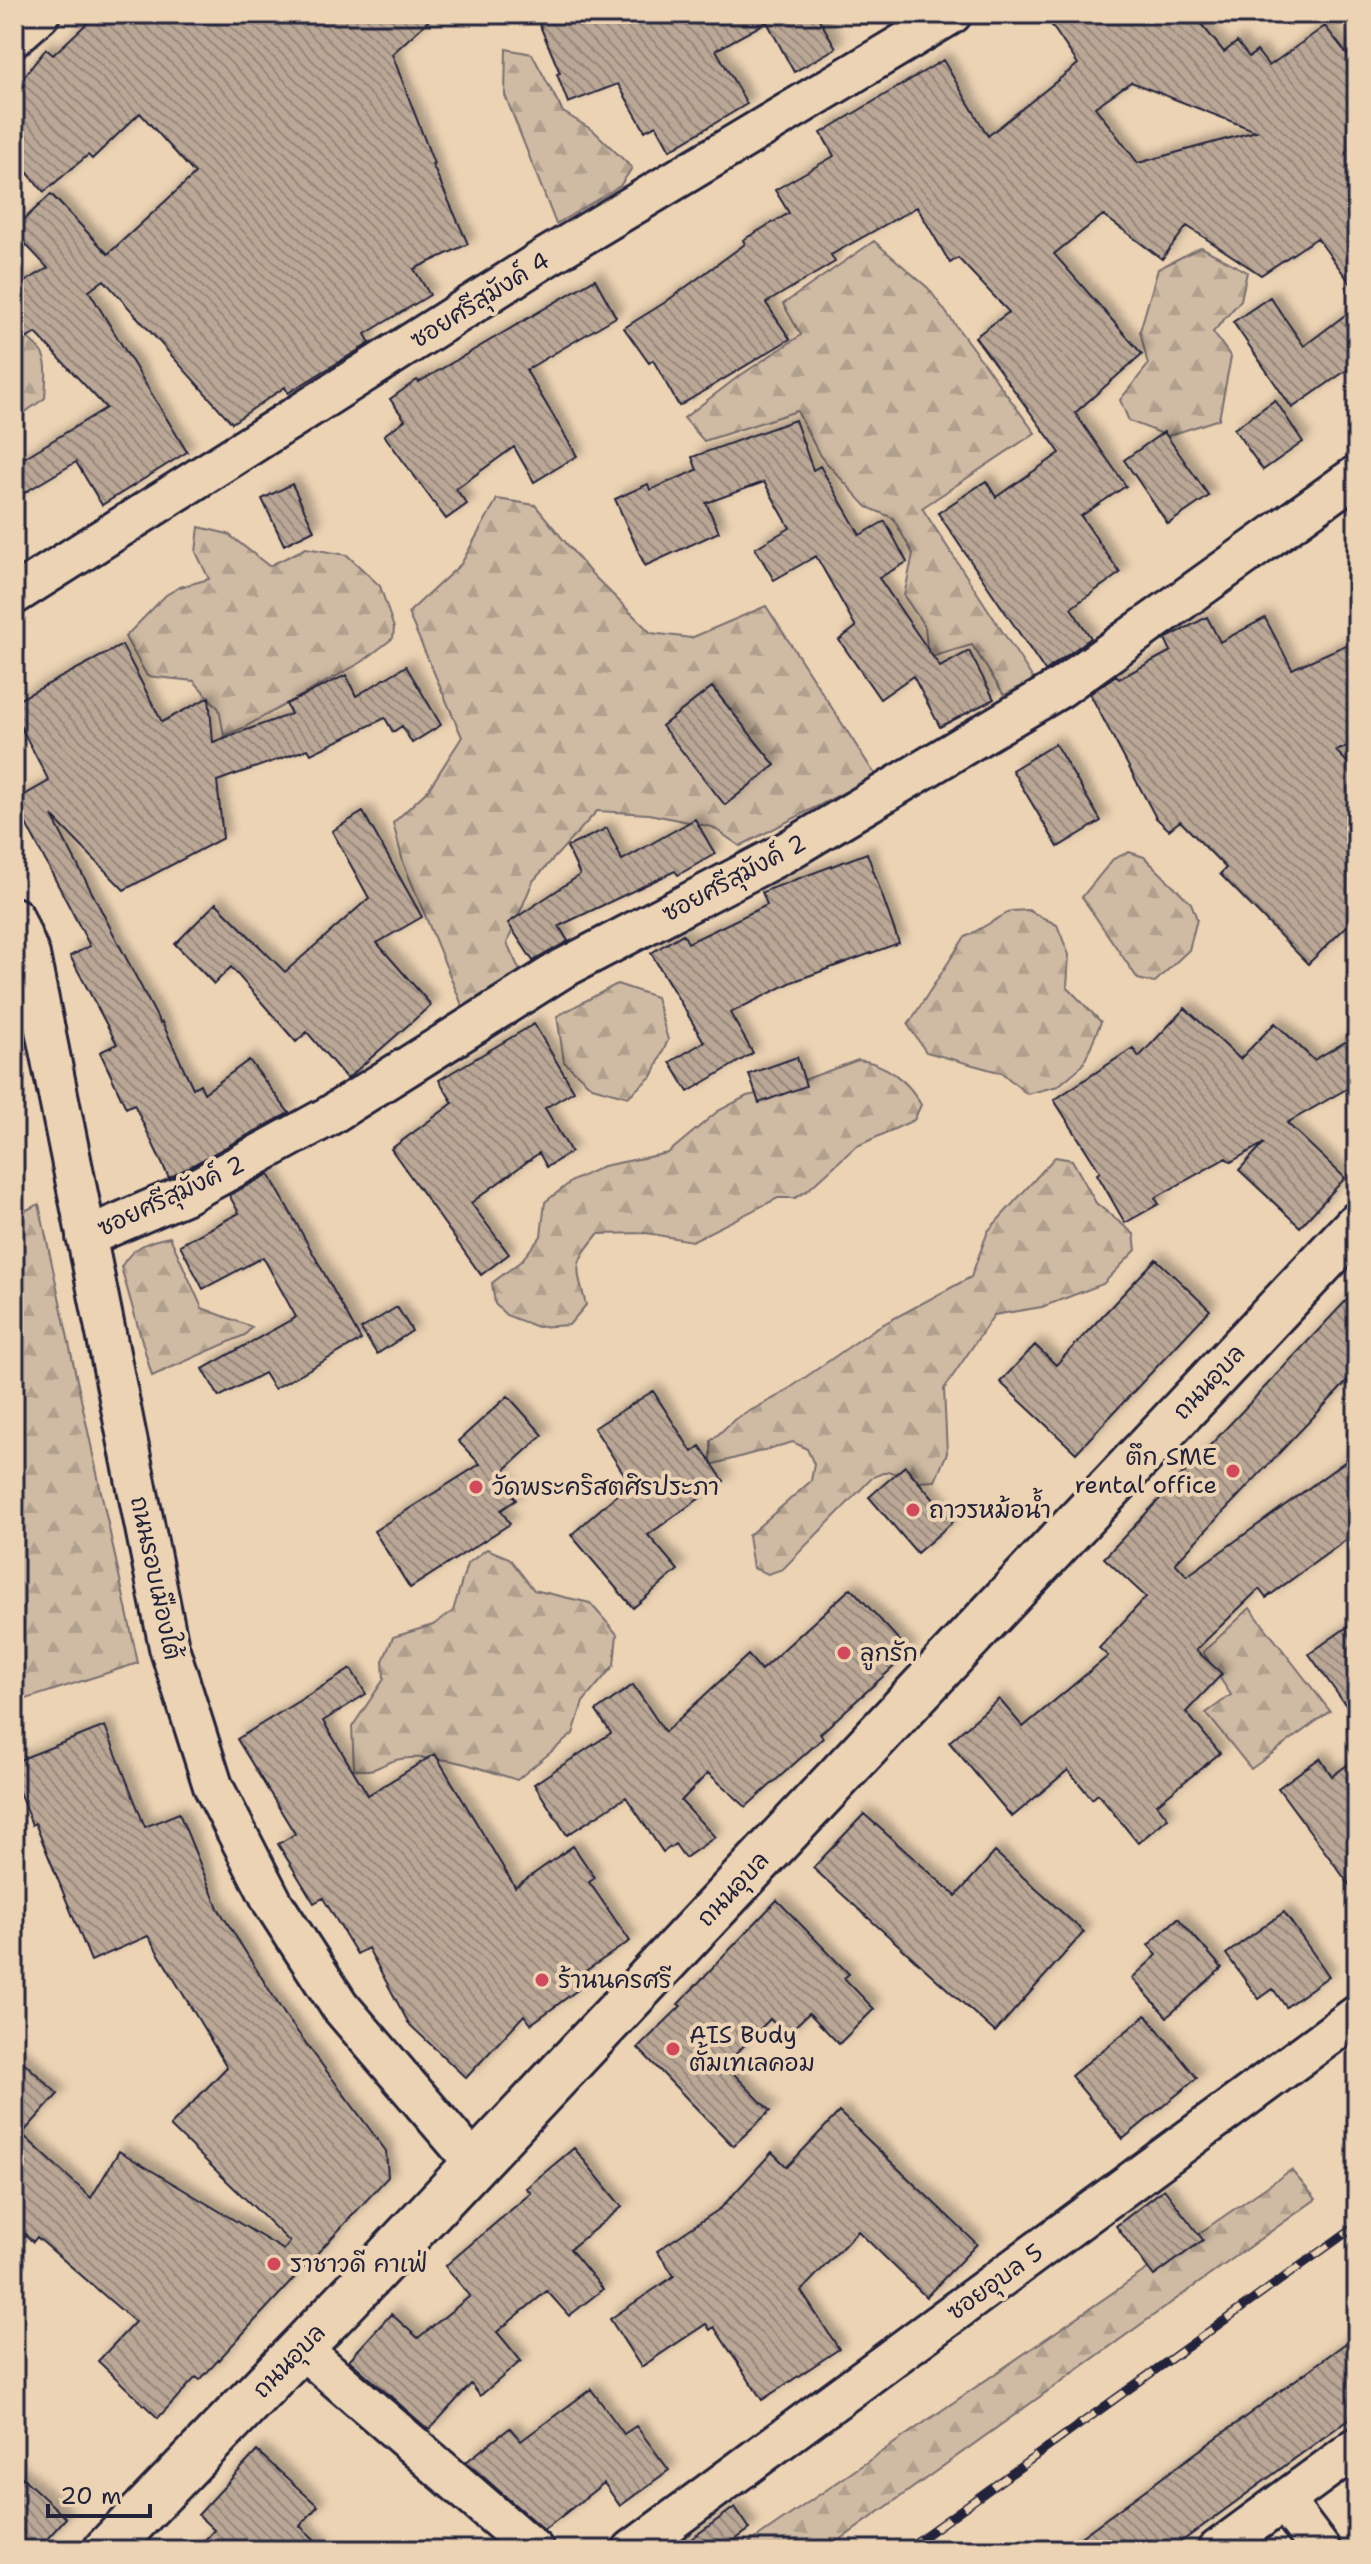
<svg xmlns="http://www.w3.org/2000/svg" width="1371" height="2564" font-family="'Shantell Sans','Playpen Sans Thai',sans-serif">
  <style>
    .forest { fill: url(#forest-firs); stroke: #786e6f; stroke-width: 2 }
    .building { fill: url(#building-back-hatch); stroke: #22223b; stroke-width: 2; fill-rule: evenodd; filter: url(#shadow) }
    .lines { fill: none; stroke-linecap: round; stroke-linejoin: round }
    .minor-casing { stroke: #22223b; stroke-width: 44 }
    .major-casing { stroke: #22223b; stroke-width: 50 }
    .minor { stroke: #ecd3b4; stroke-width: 38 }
    .major { stroke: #ecd3b4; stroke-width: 44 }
    .rail-casing { stroke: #22223b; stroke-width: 9 }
    .rail { stroke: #ecd3b4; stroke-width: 6; stroke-dasharray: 18; stroke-linecap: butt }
    .poi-dot { fill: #d1495b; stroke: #ecd3b4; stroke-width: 3 }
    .labels { text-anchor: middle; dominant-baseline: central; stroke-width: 8; stroke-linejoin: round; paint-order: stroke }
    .street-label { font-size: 24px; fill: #22223b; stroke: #ecd3b4 }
    .poi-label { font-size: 24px; fill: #22223b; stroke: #ecd3b4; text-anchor: start }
  </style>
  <defs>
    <pattern id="forest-firs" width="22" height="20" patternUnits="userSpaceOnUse" patternTransform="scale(2)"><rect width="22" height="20" fill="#cfbaa3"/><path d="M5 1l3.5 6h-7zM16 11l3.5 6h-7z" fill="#b1a08d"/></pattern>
    <pattern id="building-back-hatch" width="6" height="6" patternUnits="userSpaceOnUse" patternTransform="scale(2)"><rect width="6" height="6" fill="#baa796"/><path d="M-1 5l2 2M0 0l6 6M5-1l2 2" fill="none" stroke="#97887c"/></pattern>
    <filter id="shadow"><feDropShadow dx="7" dy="-7" stdDeviation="4" flood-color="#0004"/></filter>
  </defs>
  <rect width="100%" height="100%" fill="#ecd3b4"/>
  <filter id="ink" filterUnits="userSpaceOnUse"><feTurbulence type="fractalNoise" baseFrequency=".0125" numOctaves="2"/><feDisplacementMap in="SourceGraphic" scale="16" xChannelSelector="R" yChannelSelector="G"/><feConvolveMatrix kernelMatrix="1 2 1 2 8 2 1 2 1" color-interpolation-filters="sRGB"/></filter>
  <g filter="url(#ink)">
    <path class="forest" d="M506,49L532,54L563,112L594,131L632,168L620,186L556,224L505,95Z
      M874,241L928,288L1035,433L922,508L1034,680L1004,695L972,645L928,658L925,627L904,596L913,554L893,518L867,507L820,456L797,411L704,441L684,418L735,379L801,335L783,304Z
      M1201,247L1247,272L1241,300L1213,332L1231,357L1219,419L1168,436L1129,421L1120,400L1148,365L1140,331L1158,269Z
      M14,327C48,354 48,354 45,398L14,420Z
      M497,499L535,505L589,571L651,633L691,638L766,606L876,776L740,846L712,827L649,814L597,811L533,881L507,943L521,973L464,1010L403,862L393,823L428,790L462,737L408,613L461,564Z
      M199,527L228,534L269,566L306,548L347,555L380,586L394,628L393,638L362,662L243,728L224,736L219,709L194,681L147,676L125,637L166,595L180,587L209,579L196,552Z
      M1129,852L1144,857L1191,903L1197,919L1189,950L1154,983L1138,979L1082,897L1113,859Z
      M1028,910L1057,925L1069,955L1067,987L1101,1022L1083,1065L1058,1086L1027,1094L1002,1073L926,1052L908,1025L964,938L1011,911Z
      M617,984L656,997L668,1040L653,1075L628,1097L592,1087L564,1062L557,1016Z
      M858,1060C884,1062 910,1082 921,1105L914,1120L855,1147L808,1190L795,1198H778L692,1241L646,1233L598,1234C572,1266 576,1265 586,1305L569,1325L537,1327L506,1315L495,1304L492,1283L521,1261L541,1236L545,1202L572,1181L603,1166L668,1153L718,1111L747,1096L779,1089Z
      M1055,1157L1072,1160L1096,1203L1134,1234L1136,1250L1103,1284L1042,1307L994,1315L944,1389L947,1453L935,1481L919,1482L888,1471L873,1477L783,1569L768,1574L753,1568L748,1536L811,1481L814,1464L807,1449L793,1442L711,1465V1441L735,1419L780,1395L876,1328L971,1277L988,1231Z
      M39,1204L138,1663L14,1703V1216Z
      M170,1237L202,1308L252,1327L245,1335L152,1376L121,1267C132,1247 148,1241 170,1237Z
      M487,1549L509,1558L534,1590L590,1603L617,1634L614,1665L583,1702L573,1734L517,1780C478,1768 443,1753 401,1759C380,1762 379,1774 354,1769L352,1727L384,1679L383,1661L393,1637L433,1625L453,1611L467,1564Z
      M1250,1608L1330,1711L1251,1769L1206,1713L1231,1695L1203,1652Z
      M1291,2170L1316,2199L826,2550H739Z"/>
    <path class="building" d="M97,14H436L392,54L434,164H432L468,244L414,269L430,295L365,334L370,343L288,393L285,387L232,423L104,280L89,291L187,452L102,505L76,462L14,499V464L106,408L36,333L24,340L14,322V288L48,268L14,232V229L51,194L108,254L195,174L140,113L92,159L88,155L44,192L14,157V89L46,49L53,55Z
      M535,14H816L836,48L794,72L767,22L716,50L747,104L670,150L656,125L645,131L618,84L568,103L557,74L560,73Z
      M1044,14H1193L1224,52L1237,42L1249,57L1257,51L1269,66L1325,26L1357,67V292L1317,238L1261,275L1187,226L1162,259L1103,215L1054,254L1142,354L1075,413L1126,486L1081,516L1120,573L1071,608L1091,638L1045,671L938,513L986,481L996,497L1060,453L975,337L1009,312L958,258L950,263L917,207L831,255L835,262L766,303L790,339L679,406L653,360L649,363L624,328L664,303L745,244L743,240L789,213L775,190L834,156L821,133L943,60L988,136L1078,64ZM1131,82L1256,131L1138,163L1095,107Z
      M595,279L616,317L526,370L577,456L534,482L514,447L456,489L467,504L446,519L384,435L405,420L390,399L417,380L419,382Z
      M1270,297L1304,346L1357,306V363L1292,408L1233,322Z
      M1275,400L1303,442L1263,470L1234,429Z
      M795,420L813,470L820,466L860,535L885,521L907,562L879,578L940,667L969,651L994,699L940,727L913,676L880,699L839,640L856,627L816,556L774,580L755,548L790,528L764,482L706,503L719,532L645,566L615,499L648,484L650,490L697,470L692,457Z
      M1164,432L1209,496L1168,524L1124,460Z
      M292,484L314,530L284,545L262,499Z
      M1207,617L1220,642L1265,618L1292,669L1357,640V743L1336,751L1357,772V916L1308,964L1220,874L1226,868L1180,821L1169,830L1156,818L1090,694L1116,675L1119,679L1171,651L1165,639Z
      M122,645L162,722L209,697L213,742L291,714L286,704L346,675L356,696L406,666L441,725L412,743L402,726L393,732L385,718L311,754L308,749L217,781L223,838L124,890L52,816L160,1023L162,1022L193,1088L200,1084L204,1093L249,1060L289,1113L169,1178L134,1104L126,1108L100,1052L117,1044L70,956L90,946L14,801L49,781L14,714V702Z
      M712,687L775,765L725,805L662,726Z
      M1055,744L1101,821L1058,847L1012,770Z
      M363,812L422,917L377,943L431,1005L347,1079L307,1032L296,1042L231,967L214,984L175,944L216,903L285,972L369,898L332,831Z
      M695,819L715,854L678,875L675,871L559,926L568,941L533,961L508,923L580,875L567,847L607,828L622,860Z
      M867,853L899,943L792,982L730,1013L753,1053L688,1092L670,1062L704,1042L651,953L683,934L688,943L767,905L762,892Z
      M1185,1008L1240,1059L1275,1023L1314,1060L1357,1035V1083L1287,1123L1345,1178L1300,1227L1239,1170L1264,1143L1231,1162L1226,1158L1155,1198L1159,1204L1125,1223L1097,1174L1100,1172L1054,1100L1133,1048L1139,1057Z
      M534,1024L574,1091L545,1108L571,1152L547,1167L539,1153L471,1203L509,1254L481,1275L391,1149L453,1103L439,1080Z
      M797,1057L806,1086L759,1103L749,1074Z
      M269,1174L361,1340L274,1389L264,1373L219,1397L203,1369L296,1317L263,1257L203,1289L180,1245L239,1213L229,1195Z
      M1156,1259L1210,1310L1076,1453L1000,1382L1035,1345L1056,1365Z
      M1357,1289V1371L1175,1563L1187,1576L1357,1453V1532L1266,1598L1259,1589L1196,1650L1222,1674L1186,1712L1220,1753L1157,1804L1168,1818L1138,1843L1098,1794L1092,1799L1068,1770L1012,1817L949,1742L999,1699L1023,1727L1108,1656L1099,1648L1146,1597L1104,1558Z
      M397,1307L412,1331L377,1354L361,1329Z
      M653,1391L692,1452L700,1446L724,1481L648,1535L678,1570L633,1608L571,1535L630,1483L594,1428Z
      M508,1396L543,1435L500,1474L516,1500L501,1510L510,1524L410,1588L374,1531L480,1464L458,1441Z
      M905,1466L953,1522L917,1553L869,1497Z
      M851,1588L910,1652L820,1734L823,1738L746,1807L708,1773L681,1801L715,1837L685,1858L675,1844L663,1852L626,1797L567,1835L534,1784L611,1733L596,1711L633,1685L665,1732L748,1655L761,1670Z
      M1357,1620V1721L1309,1654Z
      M351,1669L366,1694L323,1721L368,1795L435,1754L515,1887L573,1846L595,1878L589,1882L630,1941L581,1974L587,1983L531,2024L524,2015L466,2078L409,2024L368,1948L357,1954L323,1898L314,1903L278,1844L295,1834L237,1739Z
      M105,1726L145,1827L179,1813L218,1908L285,2015L386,2151L388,2177L200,2380L196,2377L158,2418L98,2361L135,2322L37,2237L33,2242L14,2224V2053L58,2094L22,2134L91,2198L119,2151L284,2250L290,2242L170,2126L227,2067L148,1936L91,1961L35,1823L32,1825L14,1779V1762Z
      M1320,1758L1332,1776L1357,1758V1895L1278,1788Z
      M864,1814L956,1896L995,1852L1084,1932L995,2032L813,1868Z
      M777,1900L849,1974L844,1978L874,2009L839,2044L809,2013L786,2035L770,2019L725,2065L770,2111L733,2146L638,2048L681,2006L678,2004Z
      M1284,1912L1329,1976L1286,2007L1273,1989L1259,1999L1226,1954Z
      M1178,1918L1222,1968L1167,2017L1132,1978L1157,1955L1148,1945Z
      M1146,2015L1197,2078L1123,2139L1071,2076Z
      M839,2112L977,2244L926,2297L858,2231L801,2291L839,2349L762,2400L714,2327L710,2330L706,2324L641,2367L610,2319L674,2276L657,2251L721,2208L772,2152L787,2167Z
      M574,2148L622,2207L570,2249L603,2289L569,2316L547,2291L497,2332L521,2361L480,2396L471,2384L429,2430L349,2360L391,2314L418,2338L470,2296L445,2266L531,2193L526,2188Z
      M1164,2189L1203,2240L1154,2276L1116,2226Z
      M1357,2335V2413L1170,2550H1063Z
      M591,2389L624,2434L636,2426L669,2470L620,2506L604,2483L544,2530L466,2462L510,2428L521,2441Z
      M257,2451L318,2506L300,2526L326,2550H196L214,2530L198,2515Z
      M14,2470L66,2518L37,2550H14Z
      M735,2507L750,2529L721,2550H676Z"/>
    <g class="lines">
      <g class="minor-casing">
        <path id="minor" d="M14,37L40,14
          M14,595L545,258L952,14
          M14,917L30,955L169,1647L213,1786L273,1903L339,2005L475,2164
          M86,1237L184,1195L329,1116L562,969L784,853L1060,688L1357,475
          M301,2348L534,2550
          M1284,2501L1321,2550
          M632,2550L1357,2015
          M1217,2550L1357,2447"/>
      </g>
      <g class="major-casing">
        <path id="major" d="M106,2550L348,2299L1357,1225"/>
      </g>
      <use href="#minor" class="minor"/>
      <use href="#major" class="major"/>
      <g class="rail-casing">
        <path id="rail" d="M905,2550L1357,2225"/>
      </g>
      <use href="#rail" class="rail"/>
    </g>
  </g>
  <g class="poi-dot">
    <circle cx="1233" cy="1471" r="8"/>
    <circle cx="476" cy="1487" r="8"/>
    <circle cx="913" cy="1510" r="8"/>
    <circle cx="844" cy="1653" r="8"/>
    <circle cx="542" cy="1980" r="8"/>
    <circle cx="673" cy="2049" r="8"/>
    <circle cx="274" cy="2264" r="8"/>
  </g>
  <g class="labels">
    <g class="street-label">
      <text transform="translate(480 300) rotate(-32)">ซอยศรีสุมังค์ 4</text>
      <text transform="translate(734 878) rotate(-28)">ซอยศรีสุมังค์ 2</text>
      <text transform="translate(171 1196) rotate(-25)">ซอยศรีสุมังค์ 2</text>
      <text transform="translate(1209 1382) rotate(-47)">ถนนอุบล</text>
      <text transform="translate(156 1578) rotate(78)">ถนนรอบเมืองใต้</text>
      <text transform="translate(733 1889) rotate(-47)">ถนนอุบล</text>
      <text transform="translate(995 2282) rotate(-36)">ซอยอุบล 5</text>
      <text transform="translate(289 2361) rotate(-46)">ถนนอุบล</text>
    </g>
    <g class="poi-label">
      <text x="1217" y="1457" text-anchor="end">ตึก SME<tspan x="1217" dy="28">rental office</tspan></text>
      <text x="492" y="1487">วัดพระคริสตศิรประภา</text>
      <text x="929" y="1510">ถาวรหม้อน้ำ</text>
      <text x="860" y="1653">ลูกรัก</text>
      <text x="558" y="1980">ร้านนครศรี</text>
      <text x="689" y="2035">AIS Budy<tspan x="689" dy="28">ตั้มเทเลคอม</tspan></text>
      <text x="290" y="2264">ราชาวดี คาเฟ่</text>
    </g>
  </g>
  <rect width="1371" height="2564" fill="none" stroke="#ecd3b4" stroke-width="48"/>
  <rect x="24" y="24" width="1323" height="2516" fill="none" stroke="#22223b" stroke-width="3" filter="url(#ink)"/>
  <path d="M48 2504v12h102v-12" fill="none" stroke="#22223b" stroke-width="4"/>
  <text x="60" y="2504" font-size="24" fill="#22223b" stroke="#ecd3b4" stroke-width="6" paint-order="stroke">20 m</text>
</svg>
